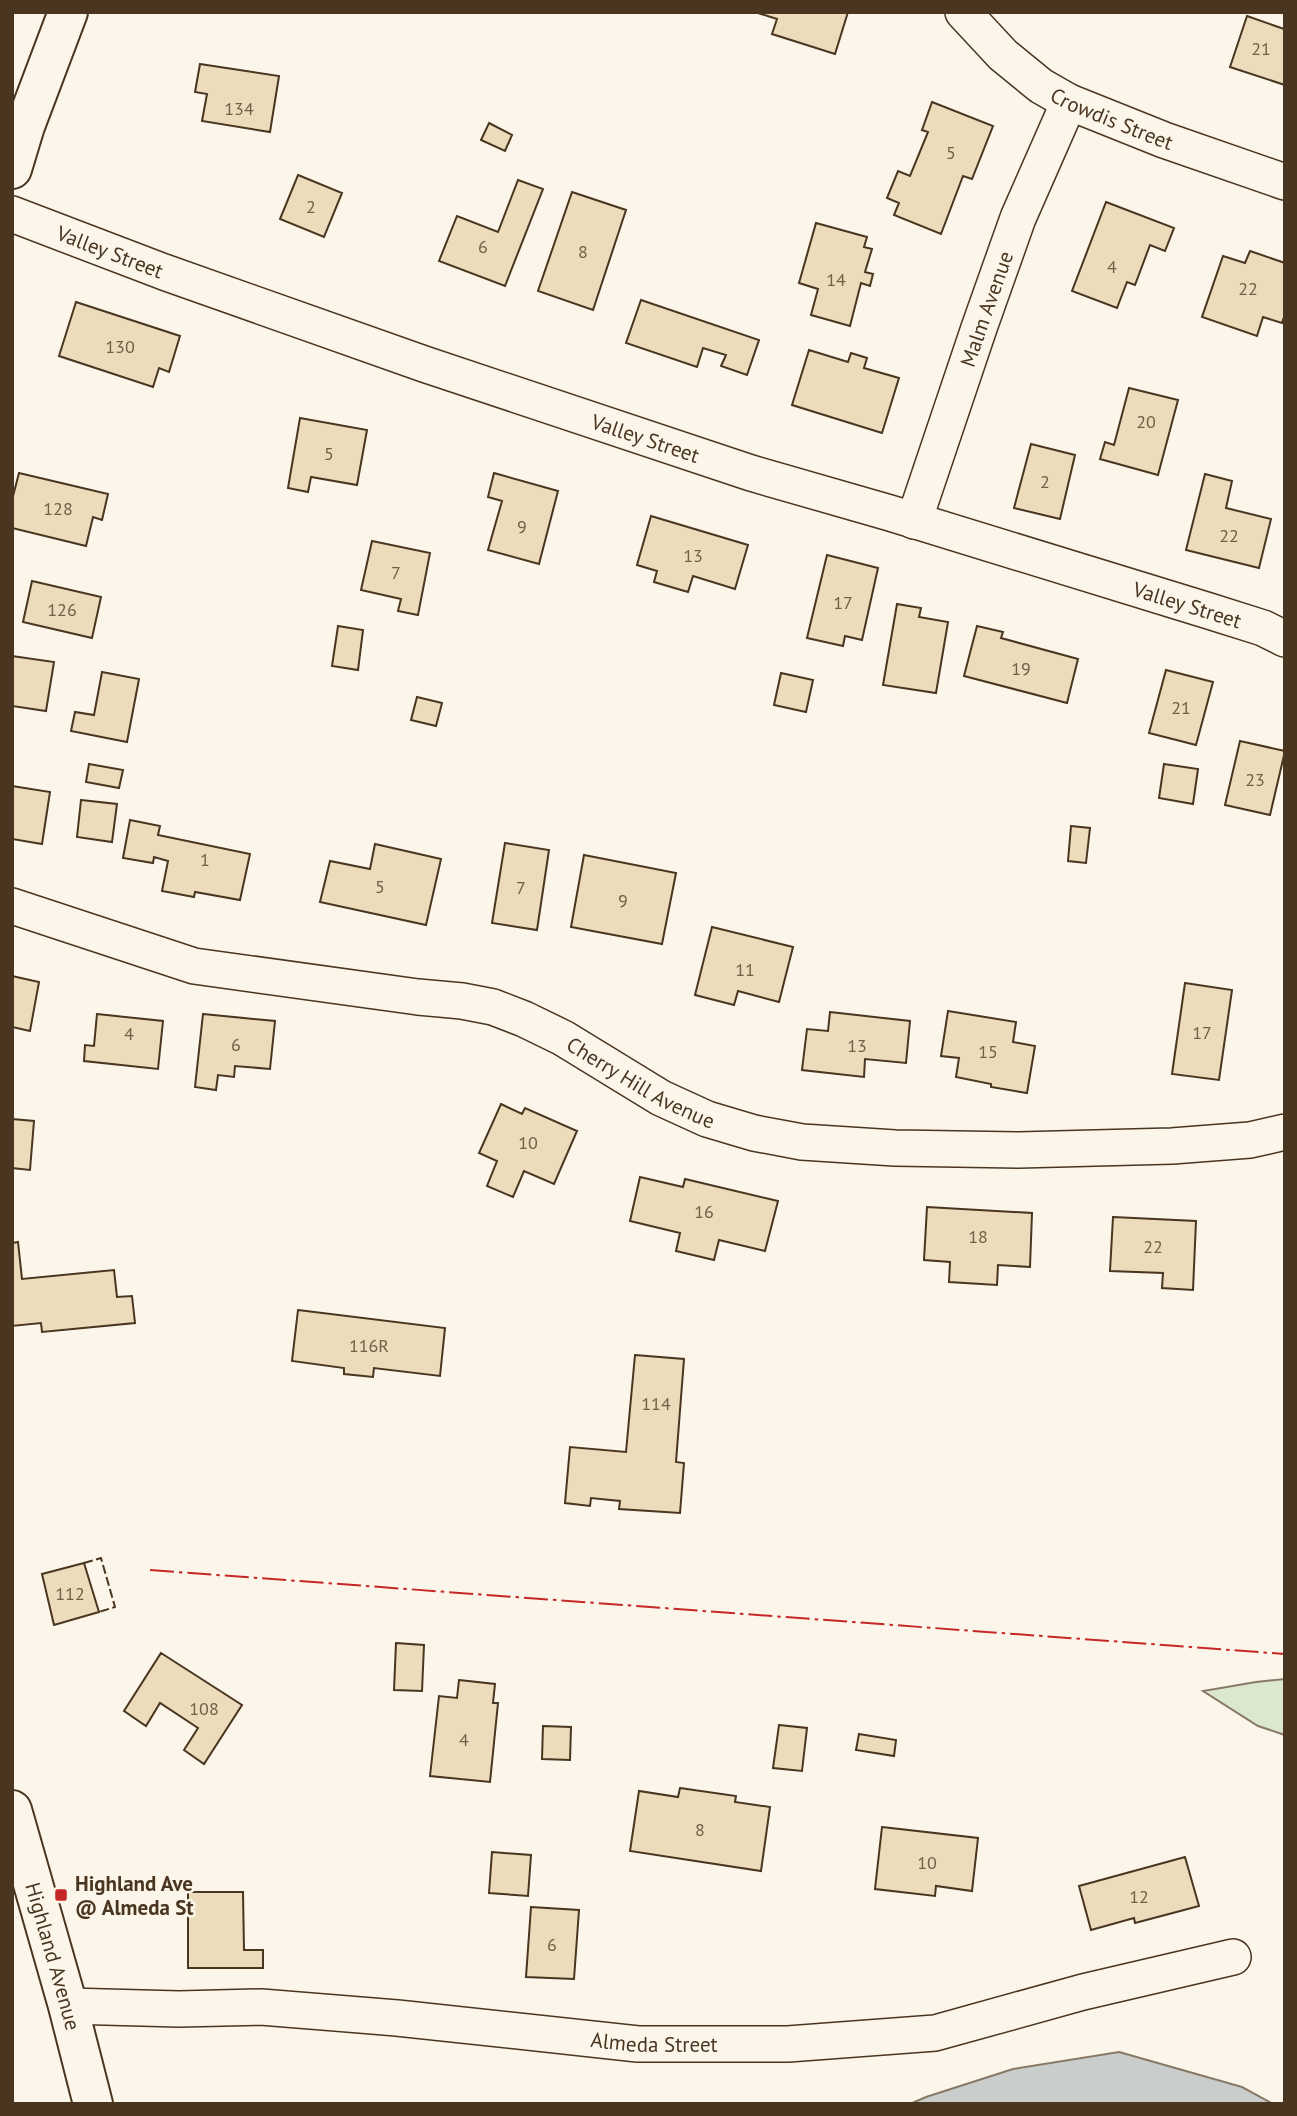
<svg xmlns="http://www.w3.org/2000/svg" width="1297" height="2116" font-family="'PT Sans',sans-serif">
  <style>
    .green { fill: #dce7d0; stroke: #887966; stroke-width: 2 }
    .water { fill: #c9cecd; stroke: #887966; stroke-width: 2 }
    .building { fill: #ecdcbc; stroke: #4a3520; stroke-width: 2 }
    .lines { fill: none; stroke-linecap: round; stroke-linejoin: round }
    .street-casing { stroke: #4a3520; stroke-width: 38 }
    .primary-casing { stroke: #4a3520; stroke-width: 42 }
    .street { stroke: #fbf6e9; stroke-width: 35 }
    .primary { stroke: #fbf6e9; stroke-width: 38 }
    .fence { stroke: #4a3520; stroke-width: 2; stroke-dasharray: 9 3.5; stroke-linecap: butt }
    .power { stroke: #c62828; stroke-width: 2; stroke-dasharray: 24 5 3.5 5; stroke-linecap: butt }
    .poi-dot { fill: #c62828; stroke: #fbf6e9; stroke-width: 2.5 }
    .labels { text-anchor: middle; dominant-baseline: central; stroke-width: 5; stroke-linejoin: round; paint-order: stroke }
    .number-label { font-size: 18px; fill: #725f47 }
    .street-label { font-size: 21px; fill: #4a3520; stroke: #fbf6e9 }
    .poi-label { font-size: 21px; font-weight: bold; fill: #4a3520; stroke: #fbf6e9; text-anchor: start }
  </style>
  <rect width="100%" height="100%" fill="#fbf6e9"/>
  <path class="green" d="M1285,1679V1735L1258,1726L1203,1691L1256,1682Z"/>
  <path class="water" d="M1119,2052L1242,2087L1273,2104H910L926,2097L1013,2069Z"/>
  <path class="building" d="M848,12L835,54L772,34L777,19L758,13Z
    M1247,16L1284,29L1285,27V85L1230,67Z
    M200,64L279,76L270,132L202,121L207,94L195,92Z
    M932,102L993,126L972,179L963,176L941,234L894,215L899,203L887,198L898,171L910,176L928,132L922,130Z
    M489,123L512,135L505,151L481,140Z
    M298,175L342,193L324,237L280,219Z
    M518,180L543,189L505,286L439,261L457,216L498,232Z
    M572,192L626,210L593,310L538,291Z
    M1106,202L1174,228L1165,251L1150,245L1135,285L1127,282L1117,308L1072,291Z
    M816,223L867,237L864,247L872,249L865,272L873,274L870,286L861,283L850,326L811,315L818,289L799,283Z
    M1250,251L1285,263V314L1282,323L1263,317L1257,336L1202,317L1223,256L1245,263Z
    M641,300L759,340L747,375L721,366L726,355L703,348L697,367L626,343Z
    M76,302L180,336L169,372L159,368L153,387L59,356Z
    M809,350L848,362L851,353L867,358L864,368L899,378L882,433L792,405Z
    M1129,388L1178,400L1158,475L1100,459L1105,442L1114,445Z
    M300,418L367,430L357,485L311,477L308,492L288,488Z
    M1031,444L1075,455L1060,519L1014,508Z
    M19,473L108,494L102,520L93,517L86,546L12,528V500Z
    M494,473L558,491L539,564L488,550L502,501L488,497Z
    M1205,474L1232,481L1226,508L1271,519L1259,568L1186,550Z
    M651,516L748,545L735,589L693,576L688,592L654,582L657,571L637,565Z
    M372,541L430,553L418,615L398,611L401,599L361,590Z
    M827,555L878,568L862,640L845,636L843,646L807,638Z
    M32,581L101,597L92,638L23,622Z
    M897,604L921,608L919,617L948,622L936,693L883,685Z
    M338,626L363,630L358,670L332,666Z
    M977,626L1003,632L1001,638L1078,659L1067,703L964,676Z
    M12,656L54,662L46,711L12,706Z
    M1166,670L1213,682L1196,745L1149,733Z
    M102,672L139,679L127,742L71,731L75,712L94,715Z
    M781,673L813,680L806,712L774,705Z
    M417,697L442,703L436,726L411,720Z
    M1240,741L1285,751L1270,815L1225,805Z
    M89,764L123,770L119,788L86,782Z
    M1164,764L1198,769L1193,804L1159,798Z
    M12,786L50,792L42,844L12,839Z
    M81,800L117,804L112,842L77,837Z
    M130,820L160,826L158,835L250,854L240,900L195,892L194,897L162,891L168,861L154,857L153,863L123,858Z
    M1071,826L1090,828L1086,863L1068,861Z
    M505,843L549,850L537,930L492,923Z
    M375,844L441,859L426,925L320,902L330,861L370,869Z
    M584,855L676,873L662,944L571,927Z
    M712,927L793,947L779,1002L738,991L734,1005L695,995Z
    M12,976L39,982L30,1031L12,1027Z
    M1185,983L1232,990L1219,1080L1172,1074Z
    M948,1011L1016,1022L1013,1042L1035,1046L1027,1093L991,1087V1084L956,1077L959,1058L941,1056Z
    M830,1012L910,1021L906,1063L865,1059L864,1077L802,1070L807,1029L828,1031Z
    M97,1014L163,1021L158,1069L84,1061L85,1045L94,1046Z
    M203,1014L275,1021L270,1069L235,1066L234,1077L218,1075L216,1090L195,1087Z
    M501,1104L522,1114L525,1108L577,1131L554,1184L524,1171L513,1197L487,1186L497,1161L479,1153Z
    M12,1119L34,1121L30,1170L12,1168Z
    M640,1177L683,1187L685,1179L778,1201L765,1251L719,1240L714,1260L676,1251L680,1233L630,1221Z
    M927,1207L1032,1213L1030,1267L998,1265L997,1285L949,1282L950,1262L924,1260Z
    M1113,1217L1196,1221L1193,1290L1162,1288L1163,1273L1110,1271Z
    M18,1242L22,1279L114,1270L117,1297L132,1296L135,1323L42,1332L41,1323L12,1326V1243Z
    M298,1310L445,1328L440,1376L374,1368L373,1377L344,1374V1368L292,1361Z
    M635,1355L684,1359L676,1462L684,1463L680,1513L619,1509L620,1501L591,1498L590,1506L565,1503L570,1447L626,1452Z
    M84,1563L99,1612L54,1625L42,1574Z
    M396,1643L424,1645L422,1691L394,1690Z
    M161,1653L242,1705L204,1764L184,1750L198,1728L160,1703L146,1726L124,1711Z
    M459,1680L495,1684L493,1703H498L490,1782L430,1776L439,1696L457,1698Z
    M779,1725L807,1728L802,1771L773,1768Z
    M543,1726L571,1727L570,1760L542,1759Z
    M859,1734L896,1740L894,1756L856,1750Z
    M680,1788L736,1796L735,1802L770,1807L761,1871L630,1851L639,1791L678,1797Z
    M882,1827L978,1838L972,1891L936,1886L935,1896L875,1889Z
    M492,1852L531,1855L528,1896L489,1893Z
    M1185,1857L1199,1906L1135,1923L1134,1918L1091,1930L1079,1886Z
    M188,1892H243L244,1950H263V1968H188Z
    M531,1907L579,1910L574,1979L526,1977Z"/>
  <g class="lines">
    <g class="street-casing">
      <g id="street">
        <path id="s1" d="M963,12L1003,55L1041,86L1069,102L1164,140L1285,182"/>
        <path id="s2" d="M12,214L164,272L424,364L751,473L890,513L1209,611L1263,628L1285,639"/>
        <path id="s3" d="M914,521L979,328L1018,218L1069,102"/>
        <path id="s4" d="M12,906L194,966L418,997L462,1001L493,1007L524,1019L563,1038L661,1098L707,1119L754,1133L802,1142L895,1148L1019,1150L1172,1146L1250,1140L1285,1132"/>
        <path id="s5" d="M68,2006L179,2009L261,2007L397,2018L638,2044H788L935,2033L1083,1992L1233,1957"/>
      </g>
    </g>
    <g class="primary-casing">
      <g id="primary">
        <path d="M12,169L25,126L68,12"/>
        <path id="s6" d="M12,1810L68,2006L93,2104"/>
      </g>
    </g>
    <use href="#street" class="street"/>
    <use href="#primary" class="primary"/>
    <path class="fence" d="M84,1563L101,1558L115,1607L99,1612"/>
    <path class="power" d="M150,1570L1285,1654"/>
  </g>
  <rect class="poi-dot" x="54" y="1888" width="14" height="14" rx="3.5"/>
  <g class="labels">
    <g class="number-label">
      <text x="1261" y="48">21</text>
      <text x="239" y="108">134</text>
      <text x="951" y="152">5</text>
      <text x="311" y="206">2</text>
      <text x="483" y="246">6</text>
      <text x="583" y="251">8</text>
      <text x="1112" y="266">4</text>
      <text x="836" y="279">14</text>
      <text x="1248" y="288">22</text>
      <text x="120" y="346">130</text>
      <text x="1146" y="421">20</text>
      <text x="329" y="453">5</text>
      <text x="1045" y="481">2</text>
      <text x="58" y="508">128</text>
      <text x="522" y="526">9</text>
      <text x="1229" y="535">22</text>
      <text x="693" y="555">13</text>
      <text x="396" y="572">7</text>
      <text x="843" y="602">17</text>
      <text x="62" y="609">126</text>
      <text x="1021" y="668">19</text>
      <text x="1181" y="707">21</text>
      <text x="1255" y="779">23</text>
      <text x="205" y="859">1</text>
      <text x="380" y="886">5</text>
      <text x="521" y="887">7</text>
      <text x="623" y="900">9</text>
      <text x="745" y="969">11</text>
      <text x="1202" y="1032">17</text>
      <text x="129" y="1033">4</text>
      <text x="236" y="1044">6</text>
      <text x="857" y="1045">13</text>
      <text x="988" y="1051">15</text>
      <text x="528" y="1142">10</text>
      <text x="704" y="1211">16</text>
      <text x="978" y="1236">18</text>
      <text x="1153" y="1246">22</text>
      <text x="369" y="1345">116R</text>
      <text x="656" y="1403">114</text>
      <text x="70" y="1593">112</text>
      <text x="204" y="1708">108</text>
      <text x="464" y="1739">4</text>
      <text x="700" y="1829">8</text>
      <text x="927" y="1862">10</text>
      <text x="1139" y="1896">12</text>
      <text x="552" y="1944">6</text>
    </g>
    <g class="street-label">
      <text stroke="none"><textPath href="#s1" startOffset="186">Crowdis Street</textPath></text>
      <text stroke="none"><textPath href="#s2" startOffset="105">Valley Street</textPath></text>
      <text stroke="none"><textPath href="#s3" startOffset="224">Malm Avenue</textPath></text>
      <text stroke="none"><textPath href="#s2" startOffset="672">Valley Street</textPath></text>
      <text stroke="none"><textPath href="#s2" startOffset="1239">Valley Street</textPath></text>
      <text stroke="none"><textPath href="#s4" startOffset="660">Cherry Hill Avenue</textPath></text>
      <text stroke="none"><textPath href="#s6" startOffset="152">Highland Avenue</textPath></text>
      <text stroke="none"><textPath href="#s5" startOffset="588">Almeda Street</textPath></text>
    </g>
    <g class="poi-label">
      <text x="75" y="1883">Highland Ave<tspan x="75" dy="24">@ Almeda St</tspan></text>
    </g>
  </g>
  <rect width="1297" height="2116" fill="none" stroke="#4a3520" stroke-width="28"/>
</svg>
